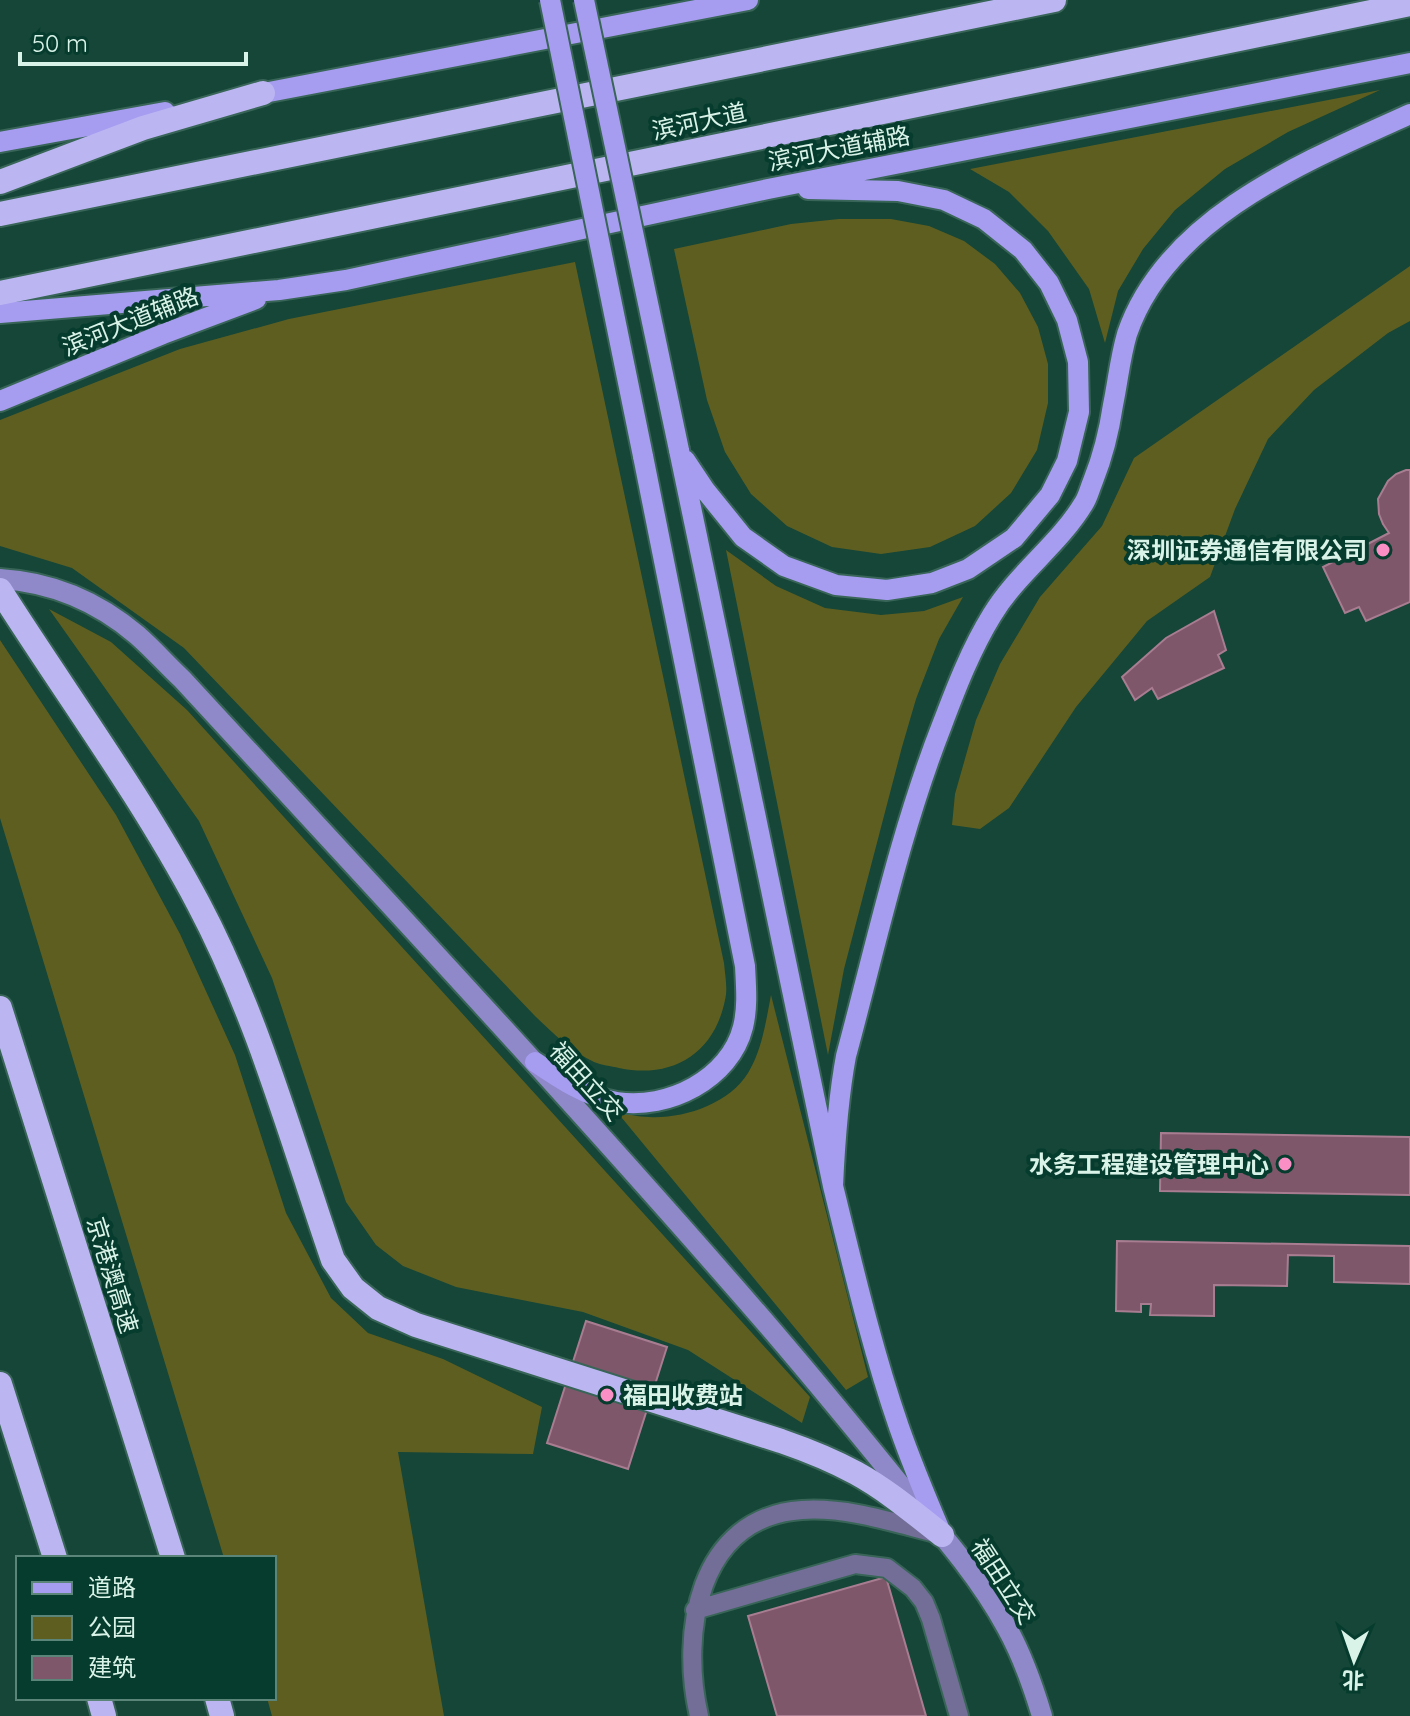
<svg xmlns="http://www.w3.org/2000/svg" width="1410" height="1716" font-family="Quicksand,'Noto Sans SC',sans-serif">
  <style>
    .green { fill: #5e5e21 }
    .building { fill: #7f576a; stroke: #a87d92; stroke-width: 2 }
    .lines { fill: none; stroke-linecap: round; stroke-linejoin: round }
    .lane-casing { stroke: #386557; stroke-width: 22 }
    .secondary-casing { stroke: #386557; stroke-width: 24 }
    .primary-casing { stroke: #386557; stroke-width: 24 }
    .highway-casing { stroke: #386557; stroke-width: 28 }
    .lane { stroke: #726e97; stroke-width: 18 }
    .secondary { stroke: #8f88c9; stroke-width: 20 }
    .primary { stroke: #a69cf0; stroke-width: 20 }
    .highway { stroke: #bbb6f2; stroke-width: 24 }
    .primary-bridge-casing { stroke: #386557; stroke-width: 24; stroke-linecap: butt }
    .primary-bridge { stroke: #a69cf0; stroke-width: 20 }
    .poi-dot { fill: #fa8fc6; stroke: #063c2d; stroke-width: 3 }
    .labels { text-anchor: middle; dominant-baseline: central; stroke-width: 8; stroke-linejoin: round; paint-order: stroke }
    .street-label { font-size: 24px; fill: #daf3e9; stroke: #063c2d }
    .poi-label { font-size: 24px; font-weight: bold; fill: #daf3e9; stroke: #063c2d; text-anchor: end }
  </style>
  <rect width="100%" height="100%" fill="#154637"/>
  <path class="green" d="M1380,90L1288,132L1225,169L1175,210L1143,249L1118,291L1105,343L1089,289L1048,231L1009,192L970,169Z
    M839,219H891L929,226L964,241L995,264L1020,293L1038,327L1048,364V403L1037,450L1011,493L975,526L930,547L881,554L832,547L787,526L751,494L725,452L707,400L674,249L791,224Z
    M575,262L724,963C725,975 728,989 725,1000C714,1055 671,1079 619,1068C611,1066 601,1065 594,1062C572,1052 553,1033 535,1016L184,648L72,568L0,546V420L180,349L289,319Z
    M1410,266V321L1388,333L1314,390L1268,439L1235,509L1210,577L1147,621L1076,707L1009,808L980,829L952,825L955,794L976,720L1000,664L1040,597L1102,526L1134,458Z
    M726,550L776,586L825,608L881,615L924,611L963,597L939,639L916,699L902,747L844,969L828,1055Z
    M49,609L111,642L187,710L810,1397L802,1423L688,1350L583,1312L456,1287L403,1266L376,1245L346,1202L272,978L199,821Z
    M0,640L116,815L180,934L235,1055L286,1213L331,1298L368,1333L443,1359L542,1407L533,1454L398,1452L444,1716H272L267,1698H274V1558H224L0,818Z
    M771,995L868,1377L846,1390L617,1112C628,1114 638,1117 649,1117C683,1119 729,1104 748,1073C762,1050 766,1021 771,995Z"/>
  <path class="building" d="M1406,470H1410V602L1366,621L1359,607L1345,613L1323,567L1389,533L1383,524L1379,514L1378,499L1388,481L1396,474Z
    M1214,611L1226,650L1218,655L1224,668L1158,699L1152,688L1135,700L1122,677L1166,638Z
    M1161,1133L1410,1137V1195L1160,1191Z
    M1117,1241L1410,1246V1284L1334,1282V1256L1288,1255L1287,1286L1214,1285V1316L1150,1315L1151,1304H1141V1312L1116,1311Z
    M586,1321L667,1347L628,1469L547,1443Z
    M886,1577L926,1716H777L748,1616Z"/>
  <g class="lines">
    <g class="lane-casing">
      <path id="lane" d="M695,1610L855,1564L887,1568L913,1588L924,1602L931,1619L959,1716
        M699,1716C680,1634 697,1517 802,1510C847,1507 892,1522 935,1533"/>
    </g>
    <g class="secondary-casing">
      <path id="secondary" d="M0,579C51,582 98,602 137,635C153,649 167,665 182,679C380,894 580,1108 771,1329C818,1384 864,1440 910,1497C945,1538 981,1580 1007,1628C1022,1655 1033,1686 1042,1716"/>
    </g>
    <g class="primary-casing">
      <path id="primary" d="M248,96L748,0
        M0,142L165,112
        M0,313L279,290L346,280L768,189L1410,63
        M0,401L163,334L256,299
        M679,450L833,1186C853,1267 872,1349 899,1427C912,1464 927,1500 942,1535
        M685,460L705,490L743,537L784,566L836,585L887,590L932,583L968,569L1014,538L1050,495L1067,461L1079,412L1078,362L1067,320L1049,283L1023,250L984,219L944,200L898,191L808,189
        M535,1062C560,1079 587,1097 617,1102C668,1110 730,1079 743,1027C748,1007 746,986 745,966L643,456
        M833,1186C835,1142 838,1099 846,1056C876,945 900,832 942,725C956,688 971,649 992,615C1018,572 1058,546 1084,503C1088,497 1090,488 1093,481C1103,456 1109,432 1113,405C1118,381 1120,358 1127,334C1167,217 1306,161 1410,114"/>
    </g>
    <g class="highway-casing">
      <path id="highway" d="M0,182L143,128L263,93
        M0,214L1054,0
        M0,293L1410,4
        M0,590C66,694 140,794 198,903C257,1014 292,1141 333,1260L353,1288L378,1308L416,1325L781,1441C807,1450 832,1460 856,1473C887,1490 914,1513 942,1535
        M0,1008L173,1558
        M0,1384L55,1558
        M99,1698L104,1716
        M217,1698L222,1716"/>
    </g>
    <use href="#lane" class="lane"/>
    <use href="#secondary" class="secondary"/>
    <use href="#primary" class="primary"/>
    <use href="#highway" class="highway"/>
    <g class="primary-bridge-casing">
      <path id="primary-bridge" d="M550,0L643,456
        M584,0L679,450"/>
    </g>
    <use href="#primary-bridge" class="primary-bridge"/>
  </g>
  <g class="poi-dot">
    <circle cx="1383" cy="550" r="8"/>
    <circle cx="1285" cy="1164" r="8"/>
    <circle cx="607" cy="1395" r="8"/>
  </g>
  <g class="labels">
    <g class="street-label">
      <text transform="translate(699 121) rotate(-12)">滨河大道</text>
      <text transform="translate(839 148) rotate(-11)">滨河大道辅路</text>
      <text transform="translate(130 321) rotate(-22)">滨河大道辅路</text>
      <text transform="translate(587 1081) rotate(48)">福田立交</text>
      <text transform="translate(113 1275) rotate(73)">京港澳高速</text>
      <text transform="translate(1004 1581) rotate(57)">福田立交</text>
    </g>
    <g class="poi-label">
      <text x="1367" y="550">深圳证券通信有限公司</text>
      <text x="1269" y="1164">水务工程建设管理中心</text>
      <text x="623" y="1395" text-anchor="start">福田收费站</text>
    </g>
  </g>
  <rect x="16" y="1556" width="260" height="144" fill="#063c2d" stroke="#5b8578" stroke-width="2"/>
  <rect x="32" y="1582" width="40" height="12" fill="#a69cf0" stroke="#5b8578" stroke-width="2"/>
  <text x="88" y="1596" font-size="24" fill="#daf3e9">道路</text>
  <rect x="32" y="1616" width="40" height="24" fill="#5e5e21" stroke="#5b8578" stroke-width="2"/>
  <text x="88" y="1636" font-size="24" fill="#daf3e9">公园</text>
  <rect x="32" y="1656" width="40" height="24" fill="#7f576a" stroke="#5b8578" stroke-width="2"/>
  <text x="88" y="1676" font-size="24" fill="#daf3e9">建筑</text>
  <g transform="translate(1354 1660) rotate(182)" stroke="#063c2d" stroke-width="6" paint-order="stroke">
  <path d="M0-6L14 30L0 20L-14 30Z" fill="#daf3e9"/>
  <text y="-12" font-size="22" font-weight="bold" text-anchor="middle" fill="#daf3e9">北</text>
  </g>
  <path d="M20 52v12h226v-12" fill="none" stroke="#daf3e9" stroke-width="4"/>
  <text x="32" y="52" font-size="24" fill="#daf3e9" stroke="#063c2d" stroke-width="6" paint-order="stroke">50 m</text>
</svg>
